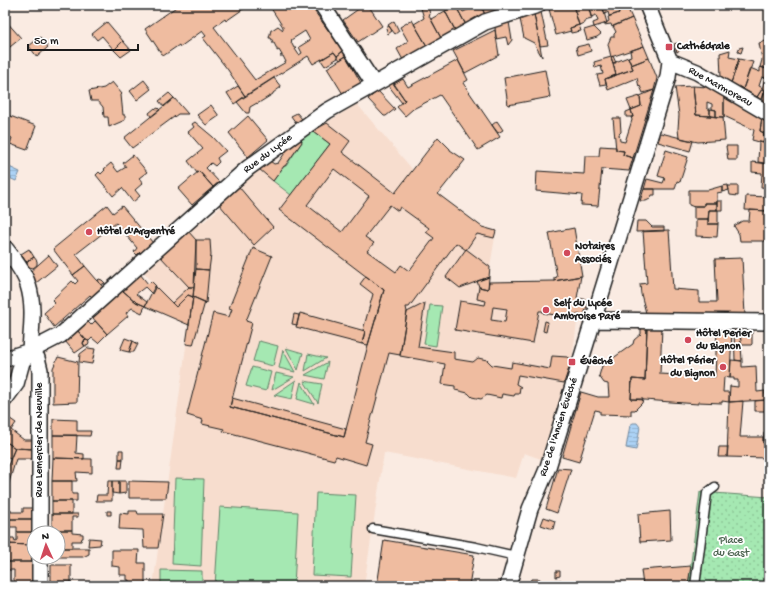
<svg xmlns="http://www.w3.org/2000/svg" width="774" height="591" font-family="'Gochi Hand',sans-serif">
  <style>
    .built { fill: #f7ddce }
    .green { fill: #a5e8b2; stroke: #608267 }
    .park { fill: url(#park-dots); stroke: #608267 }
    .water { fill: url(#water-rules); stroke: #72899e }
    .building { fill: #efbca0; stroke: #1c1c1c; fill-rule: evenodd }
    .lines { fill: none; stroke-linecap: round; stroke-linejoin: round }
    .service-casing { stroke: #1c1c1c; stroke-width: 11 }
    .minor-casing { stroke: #1c1c1c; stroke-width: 18 }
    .service { stroke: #fff; stroke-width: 8 }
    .minor { stroke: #fff; stroke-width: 15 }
    .poi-dot { fill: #d1495b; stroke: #fff; stroke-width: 1.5 }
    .labels { text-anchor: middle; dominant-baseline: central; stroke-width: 3.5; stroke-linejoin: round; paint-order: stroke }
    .poi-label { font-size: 11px; font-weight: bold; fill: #1c1c1c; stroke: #fff; text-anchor: start }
    .street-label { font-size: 11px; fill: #1c1c1c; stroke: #fff }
    .park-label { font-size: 11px; fill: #4c6350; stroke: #fff }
  </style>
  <defs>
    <pattern id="park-dots" width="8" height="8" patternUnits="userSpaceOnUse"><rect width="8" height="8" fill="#a5e8b2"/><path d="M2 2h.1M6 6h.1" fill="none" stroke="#8dc698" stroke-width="1.8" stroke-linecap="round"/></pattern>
    <pattern id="water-rules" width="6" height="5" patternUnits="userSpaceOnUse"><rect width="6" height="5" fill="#acd2f5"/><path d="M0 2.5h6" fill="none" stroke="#93b4d1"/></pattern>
  </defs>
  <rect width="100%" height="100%" fill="#faebe2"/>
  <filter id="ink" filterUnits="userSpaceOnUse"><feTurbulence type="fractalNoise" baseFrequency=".025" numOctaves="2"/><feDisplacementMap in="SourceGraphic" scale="8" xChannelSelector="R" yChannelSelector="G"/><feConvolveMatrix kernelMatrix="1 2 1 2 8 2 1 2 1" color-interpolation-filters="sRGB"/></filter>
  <g filter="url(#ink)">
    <path class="built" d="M357,104L413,170L438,194L482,227L496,231L490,267L489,282L554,281L581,276L577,298L589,300L584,315H578L572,359L541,459L524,453L516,478L384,453L364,586H153L189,325L145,306L156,286L143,271L201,219L204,222L221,207L219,204L259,169L270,161L274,164L278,163L287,150V147Z"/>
    <path class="green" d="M313,131L330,144L291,195L273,181L284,166H286L302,142L301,139Z
      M430,305L442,306L436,346L424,344Z
      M259,341L278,346L273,366L253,361Z
      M286,348L303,353L298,370Z
      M283,350L295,372L279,368Z
      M308,354L326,358L305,371Z
      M328,362L324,379L305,375Z
      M252,367L271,372L266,391L246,386Z
      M276,373L294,377L272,390Z
      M296,380L292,399L274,395Z
      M304,381L322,384L318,403Z
      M301,382L314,404L297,399Z
      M175,478L204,479L201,566L172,564Z
      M316,493L356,495L351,577L312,575Z
      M220,507L298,512L294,586H215Z
      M161,570L202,571V586H161Z"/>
    <path class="park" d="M700,492L769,497V586H688Z"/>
    <path class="water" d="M5,165L20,172L16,181L5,176Z
      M633,423H637L640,427L636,450L626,448L630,425Z"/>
    <path class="building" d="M179,5H249L226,21L225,19L214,27L255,80L286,62L283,56H280L282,55L279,50L277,51V49L274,43H272L273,42L271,38H269L271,30H272L278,26L283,30V27L269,5H310L343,51L337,56L334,52L313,64L308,56L245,96L228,70L203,38L206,36L202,31L180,47L179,45L163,56L145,29ZM305,31L310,40L299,47L302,53L299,55L295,49L296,48H294L291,42L292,41L291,40Z
      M364,5H368L382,26L358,42L343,20Z
      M420,5H428L430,15L429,16L441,38L427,46L414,24L424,18Z
      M455,5H459L463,12L472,8L471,5H481L485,15L466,25Z
      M481,5H512L485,15Z
      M563,5H573L579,25L570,28L571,31L556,35L549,9Z
      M573,5H588L592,19L584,21V23L579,25Z
      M588,5H602L607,23L594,27L593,23L598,21L596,15L591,17Z
      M602,5H616L619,13L609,16L608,12L605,14Z
      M616,5H626L618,9Z
      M626,5L632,18L612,27L611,24L604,25V24L609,21L608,17L619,13L618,9Z
      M456,6L466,25L455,30L445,11Z
      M445,11L455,30L441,38L431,19Z
      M541,12L548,45L540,46L534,14Z
      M534,14L540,46L542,57L534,43L524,38L520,19Z
      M632,18L644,46L611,57L608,44L611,37H614V34L616,32L613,26Z
      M5,20L21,38L5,51Z
      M412,20L427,46L403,60L397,49L408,41L400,27Z
      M394,21L399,31L395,34L388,25Z
      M107,22L123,41L114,50L102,36L97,40L92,34Z
      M509,22L512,40L508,45L506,37L496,39L495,27Z
      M579,25L581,31L571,33L570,28Z
      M389,26L392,31L388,34L386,28Z
      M594,27L601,34L597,37L587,40L584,30Z
      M495,30L499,55L465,73L453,51Z
      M40,37L48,47L37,57L29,46Z
      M769,40V69L760,67L762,60L759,43Z
      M123,41L131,50L121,57L114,50Z
      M677,43L680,50L677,52L674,44Z
      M589,44L591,51L578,55L576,47Z
      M644,46L649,58L631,65L628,57L631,56L630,51Z
      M743,47L741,53L738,52L739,48Z
      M730,50L729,57L739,59L731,83L721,77L720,53Z
      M343,51L346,56L340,60L337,56Z
      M334,52L338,58L325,66L321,60Z
      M346,56L361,83L343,94L327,68Z
      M613,56L616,63H613L611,57Z
      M611,57L616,75L605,79L606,84L600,85L597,75L603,74L601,66L595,68L594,62Z
      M628,57L633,69L616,75L613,63Z
      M649,58L657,78L654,90L643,93L640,86L639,87L637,78L608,90L605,79L633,69L631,65Z
      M739,59L753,62L743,89L731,83Z
      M458,60L468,80L463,83L500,137L478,150L440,95L413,109L405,116L397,107L405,100L393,82L394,84L403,79L408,87Z
      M760,67L769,70L765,78L762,77L759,86L763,88L757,97L743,89L750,68L760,72Z
      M545,70L550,97L508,105L504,78Z
      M765,77L768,79L767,83H769V104L762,100L765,90L762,89Z
      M274,78L281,87L273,93V94L257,104V103L250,107L249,113H246L237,102Z
      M144,80L151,89L137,100L130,91Z
      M112,82L122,94L121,95L123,115H125V120L109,127L108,117H104L103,107L98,101H91L89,91L104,88Z
      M392,82L405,100L402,103L388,85Z
      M238,86L245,96L234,104L227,93Z
      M693,86L696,115L723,117L725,140L698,142L679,138L678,129L679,115L675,87Z
      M693,86L707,87L724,97V117H716V110L712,109V104L707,102V109H710V116L696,115Z
      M762,89L765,90L762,100L757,97Z
      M654,90L633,158L623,155L624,151L616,150L613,118H620L621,132L619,134L620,141L625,142L632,120L631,117H633L631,110L641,106L640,96Z
      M378,91L395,109L386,116H384L368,99Z
      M169,93L174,98L164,107L159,101Z
      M640,96L641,106L631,110L627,100Z
      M724,97L762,117L760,131L764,133V138L765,139L763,143L752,140L754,130L724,116Z
      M174,98L188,114H178L132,148L124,138Z
      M211,105L219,116L206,125L197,115Z
      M155,108L156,109L158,108L160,110L151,117L149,113Z
      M710,109L716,110V117L710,116Z
      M631,110L633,117H626V112Z
      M297,113L302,119L296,123L291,116Z
      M5,114L36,126L27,150L10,144L12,138L5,135Z
      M248,116L268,140L248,157L229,133Z
      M762,117L769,121V129L765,139L764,138V133L760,131Z
      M497,121L503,130L498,133L492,125Z
      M195,122L213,137L226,151L217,158L219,162L215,166L211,163L206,168L219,182L213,187L199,171L197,173L188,161L203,149L188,132L194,127L192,124Z
      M327,123L350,141L342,152L395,193L438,137L450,149V150L465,160L438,194L482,227L496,231L494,238L477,234L466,250L456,243L409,307H406L407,312L400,355L389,353L365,442L372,444L366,465L336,456L334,460L223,431L224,429L202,424L203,420L187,415L213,313L229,317L232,309L229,308L253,248L272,256L246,321L252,323L230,407L344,437L368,345L384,290L279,210L330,144L313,131ZM334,169L369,196L342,232L307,205ZM390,205L398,211L400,207L429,228L426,232L434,238L409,271L401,265L396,272L367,251L374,243L365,237Z
      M769,129V143H767L769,139H765Z
      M661,133L693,141L690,151L658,142Z
      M301,139L302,142L285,166H284L273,181L259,169L270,161L274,164L278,163L287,150V147Z
      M765,139H769L767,143H763Z
      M759,142L769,143V164L758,162Z
      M600,146L616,147V150L624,151L623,155L633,158L629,171L602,169L598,206L581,205L582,195L536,191L537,171L584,174L585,156H599Z
      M726,146H737V160H728Z
      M666,150L688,157L680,182L677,181L675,189H644L647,179L663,183L665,178L658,176Z
      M133,155L147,172L139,178L143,183L135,190L140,196L133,202L122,188L113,196L96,175L99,172L101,174L105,170L104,169L111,163L118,172L126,167L123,163Z
      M752,162L769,164V188L761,187L762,173L752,172Z
      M199,171L213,187L192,205L178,189Z
      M728,185L729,190L722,192V186Z
      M722,186V192L717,193V203H704V206H694V207L689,205V190H708Z
      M728,186H738V196L730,195Z
      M239,187L273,227L254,245L219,204Z
      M644,189H655V195H652L650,199L646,201H640Z
      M746,196L769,197V211L745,210Z
      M717,201H722V210H717Z
      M704,203H717V210H709L708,219H694V206H704Z
      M107,205L113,213L122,206L153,243L142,254L140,252L137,255L134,252L137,248L116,223L76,254L85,266L73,275L53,249Z
      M709,210H718V224H708Z
      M750,210L769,211V241H740L739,234L734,226L742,221H749Z
      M696,219H708V224H718L717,237L696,236Z
      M637,221H646L652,227H664V231L636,232Z
      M574,228L582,276L554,281V278L557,277L549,233Z
      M669,230L673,289L699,291V302H717L715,259L742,258L745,315L646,313L641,294L640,284L647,283L643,231Z
      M188,231L196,240L194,287H189L160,256Z
      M196,240H210L211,255L209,270L196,269Z
      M29,249L34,257L26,262L21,254Z
      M466,249L490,267L489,277L460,288L446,277Z
      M49,255L57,266L36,283L31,271Z
      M34,257L37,261V265L33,268L29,267L26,262Z
      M85,266L103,287L92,297L90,295L54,327L44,313L55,303L52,300L72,281L75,284L78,281L73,275Z
      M196,269L209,270L206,303L193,297Z
      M140,274L148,284L151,281L156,286L152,294L145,287L136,294L147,302L145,306L136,302L122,290Z
      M366,276L384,290L368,345L362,344L365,331L363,330L373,294L360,284Z
      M581,276L577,298L589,300L584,315L574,314L573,318L543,313V311H539L533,343L455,330L460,301L485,305L486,301L477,299L479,287L488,289L489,282L554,281ZM493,307L507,309L505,322L491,320Z
      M489,277L488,289L479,287L477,281Z
      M99,279L102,280L105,283L101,285L98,280Z
      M155,286L176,307L188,295L193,297L189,325L145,306Z
      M189,287H194L193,297L188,295L176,307L172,303Z
      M122,290L136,302L145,306L142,313L132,308L126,313L128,316L107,334L92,317Z
      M193,297L205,302L193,345L186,344Z
      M425,303L418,347L454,352V359L473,362L478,358L487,360L492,365L511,368L512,362L550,369L552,356L567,357L572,359L564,383L518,375L516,384L521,387H520L519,394H515L514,396L502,394L501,398L487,395L481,399L472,397L468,393L455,390V386L442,384L445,364L400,356L407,312Z
      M300,313L365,331L362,344L296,327Z
      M294,314L299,315L297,325L292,324Z
      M87,321L91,325L95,321L107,334L98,343L92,338L89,341L86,340L77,330Z
      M545,321L548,322L546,332L543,331Z
      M647,327H662L660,374L715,377L717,329H732L730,378L724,377L723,392H729V402L722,401V403L698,402V404L631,399L632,379L645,380Z
      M647,327L645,380L632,379L631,399H643L642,403L635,410H631V415L600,414V411L595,410L579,462L562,457L581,392L598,397H609L608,384L604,383L599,376L602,366L633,344L634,340L641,334V329Z
      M734,329H740L742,361L735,360Z
      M740,329H752V344L751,345H741Z
      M77,330L86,340L83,343L85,346L75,353L65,341Z
      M125,338L133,341L129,352L120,350Z
      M83 343a3 3 0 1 1 6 0a3 3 0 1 1-6 0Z
      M133,341L138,344L134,352H129Z
      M88,348L95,349L92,364L79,362L80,354Z
      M58,357L78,362L77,402L53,403V368Z
      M731,360L742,361V367L756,366L757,392L765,391L766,400L729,402L730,386L738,387V380H734V378H730Z
      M769,392V400H766L765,393Z
      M232,398L346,429L344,437L230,407Z
      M766,400L765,411H755V401Z
      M766,400H769V411H765Z
      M743,401L740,437H763V443H769L768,458L727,457L729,402Z
      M6,416L16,423L11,430L24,440H33V449L15,448L5,441V418Z
      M53,419L77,420V431H91L90,436L53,435Z
      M764,433H769V458V443H763Z
      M53,435H77L76,453L84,454V459L53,458Z
      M5,441L15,448L10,459L5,455Z
      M719,447H728L727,457H718Z
      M15,448L33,449V459H16L8,486H5V473Z
      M119,450H123V459H119Z
      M53,458L92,459V473L76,472L77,481H52Z
      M119,459H123L122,468H118Z
      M558,468L571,469L557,513L546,509Z
      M52,481H72V494H77V501H52Z
      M108,481H112V501H96L97,495H107Z
      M112,481H119V494L112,493Z
      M119,481H126V493L119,494Z
      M129,481L168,482L166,498H129Z
      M52,501H72V514H52Z
      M23,508H32V519H5V510H11V512H23Z
      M107,511H111V515H107Z
      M129,511H137L138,514H163L158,548H144L143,530L119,529L120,513L129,514Z
      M670,511L671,540L640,542L638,514Z
      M52,514H78V517H72V530H52Z
      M544,517L555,521L553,529L541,525Z
      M5,519H32V532H17V527H5Z
      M52,530H72V533L83,534V538H82L81,541H72V548H58V533H52Z
      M5,532H9V538H14L15,541L17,540V532H32V545L5,544Z
      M89,538L101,539L100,545L88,546Z
      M384,540L474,555L469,586H377Z
      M5,544L32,545V562H5Z
      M58,548H89V554L83,557H58Z
      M112,550H139L138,563H145V586H129V580H127V575H120V567L112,566Z
      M5,562H32V584H14V570H5Z
      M51,565H71V582H51Z
      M691,566L688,584L643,586L641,570Z
      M556,571H560V576L556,577Z
      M531,579H540L541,586H523H529Z
      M561,580V586H555V581Z"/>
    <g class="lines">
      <g class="service-casing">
        <path id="service" d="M373,529L476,547L516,556
          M695,586L707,493L715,487"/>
      </g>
      <g class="minor-casing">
        <path id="minor" d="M322,5L374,84
          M670,61L697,72L769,114
          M5,248C13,258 25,273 28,285C35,307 31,329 30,351
          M593,320L769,322
          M30,351L37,358L40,370V533
          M5,359L30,351L61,335L248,168L327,111L485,22L538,5
          M5,399L16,384L22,362L30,351
          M40,557V586
          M508,586L530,509L548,467L668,77L670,61L647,5"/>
      </g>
      <use href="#service" class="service"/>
      <use href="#minor" class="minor"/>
    </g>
  </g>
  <g class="poi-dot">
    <rect x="665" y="43" width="8" height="8" rx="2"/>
    <circle cx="89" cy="232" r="4"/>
    <circle cx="567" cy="253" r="4"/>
    <circle cx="546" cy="310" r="4"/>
    <circle cx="688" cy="340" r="4"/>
    <rect x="568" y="358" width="8" height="8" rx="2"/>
    <circle cx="723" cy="367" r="4"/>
  </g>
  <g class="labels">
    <g class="poi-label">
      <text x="677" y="47">Cathédrale</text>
      <text x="97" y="232">Hôtel d'Argentré</text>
      <text x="575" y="247">Notaires<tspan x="575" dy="13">Associés</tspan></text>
      <text x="554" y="304">Self du Lycée<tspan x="554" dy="13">Ambroise Paré</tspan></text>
      <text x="696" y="334">Hôtel Perier<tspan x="696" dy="13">du Bignon</tspan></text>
      <text x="715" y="361" text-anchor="end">Hôtel Périer<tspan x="715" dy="13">du Bignon</tspan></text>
      <text x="580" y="362">Évêché</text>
    </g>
    <g class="street-label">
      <text transform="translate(720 87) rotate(29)">Rue Marmoreau</text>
      <text transform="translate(268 154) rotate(-37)">Rue du Lycée</text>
      <text transform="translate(559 427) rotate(-72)">Rue de l'Ancien Évêché</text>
      <text transform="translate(40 440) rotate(-90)">Rue Lemercier de Neuville</text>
    </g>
    <g class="park-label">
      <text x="731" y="541">Place<tspan x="731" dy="13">du Gast</tspan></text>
    </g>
  </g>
  <rect width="774" height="591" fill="none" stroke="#fff" stroke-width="20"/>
  <rect x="10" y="10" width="754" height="571" fill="none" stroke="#1c1c1c" stroke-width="1.5" filter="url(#ink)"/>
  <g transform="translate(46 545) rotate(357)"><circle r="19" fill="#ffffff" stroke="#a4a4a4"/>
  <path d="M0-3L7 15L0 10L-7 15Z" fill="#d1495b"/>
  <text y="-6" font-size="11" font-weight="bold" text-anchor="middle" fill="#1c1c1c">N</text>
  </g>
  <path d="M28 44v6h110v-6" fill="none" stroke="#1c1c1c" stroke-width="2"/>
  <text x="34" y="44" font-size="12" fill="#1c1c1c" stroke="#ffffff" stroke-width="3" paint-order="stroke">50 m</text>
</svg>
